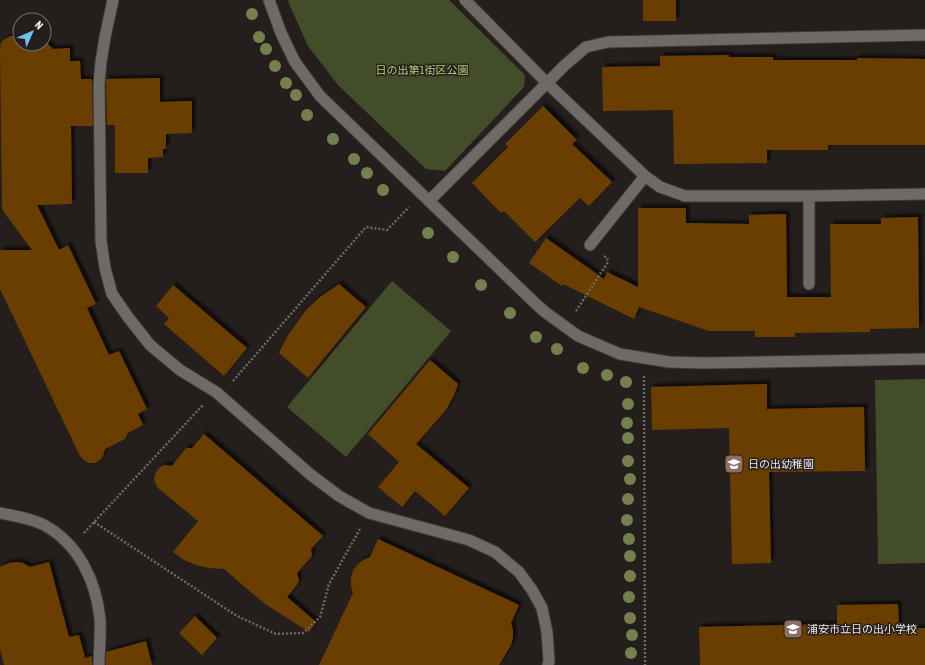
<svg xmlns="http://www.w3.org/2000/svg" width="925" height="665" font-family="'Asap Condensed','Noto Sans JP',sans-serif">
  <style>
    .green { fill: #434d2a }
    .building { fill: #6b3d00; filter: url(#shadow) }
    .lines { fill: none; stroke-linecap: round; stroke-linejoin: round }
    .service-casing { stroke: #3e3a38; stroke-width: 13 }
    .minor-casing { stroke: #3e3a38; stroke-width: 13 }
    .tertiary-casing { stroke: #3e3a38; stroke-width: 13 }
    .path { stroke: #6d6967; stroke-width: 2.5; stroke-dasharray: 2 2; stroke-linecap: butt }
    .service { stroke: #706a67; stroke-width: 11 }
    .minor { stroke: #706a67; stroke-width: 11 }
    .tertiary { stroke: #706a67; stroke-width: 11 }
    .tree { fill: #74804d }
    .labels { text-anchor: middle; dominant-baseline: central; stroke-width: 3; stroke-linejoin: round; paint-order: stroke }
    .park-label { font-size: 11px; fill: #b6d074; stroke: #241f1d }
    .poi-label { font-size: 11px; fill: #ece8e7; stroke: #241f1d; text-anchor: start }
  </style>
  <defs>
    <filter id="shadow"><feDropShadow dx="3.5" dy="-3.5" stdDeviation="1" flood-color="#0009"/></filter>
  </defs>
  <rect width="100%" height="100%" fill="#241f1d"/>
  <path class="green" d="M288,0H449L525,75L524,87L445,171L426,169L338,85L308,46L289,4Z
    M392,281L451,331L346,457L287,407Z
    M925,379V563L878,564L875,380Z"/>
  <path class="building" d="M643,0H676V21H643Z
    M10,36H16L20,38V44H48L53,49L70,48V61H80L81,79H92L93,126H71L72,204L37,205L59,250L68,245L96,304L87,308L109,355L119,351L147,409L138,414L143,425L128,433L125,439L105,449L103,456L100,460L95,463H89L84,460L80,456L0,289V250H32L3,211L2,205L0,49L1,43L5,39Z
    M729,55V57H773V60H857V58L925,59V145H828V150H767V163L674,164L673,110L603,111L602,67L660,66V56Z
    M160,78V102L192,101V133L166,134V149H163V157L148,158V173H115V125H107L106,79Z
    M543,106L577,140L572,144L612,182L589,206L580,198L535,242L504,211L501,213L472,183L508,147L505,144Z
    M638,208H686V223L749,224V215L786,214L787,297H831L830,224H881V218L918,217L919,328L870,329V332L795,333V337H755V331H709L639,307L634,319L563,284L562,286L529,263L546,238L604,279L607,272L638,287Z
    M339,284L366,307L308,378L279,353L288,335L307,309L320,297Z
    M173,285L247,348L224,376L164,324L169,318L156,306Z
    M430,360L458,384L454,395L446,410L416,444L469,488L445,516L415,491L402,507L378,487L399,462L368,434Z
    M767,384V409L864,407L865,471L769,472L771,563L732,564L729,428L652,430L651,387Z
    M204,434L323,536L311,549L312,556L297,573L299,580L297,585L287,597L316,622L309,632L265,604L224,569L209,568L196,565L184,560L173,552L198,521L158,488L155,483L154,478L156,472L159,468L164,465L172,466L186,448H192Z
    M378,539L519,605L511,623L513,630V638L511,645L499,665H319L353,593L351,586V578L353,571L357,565L363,560L370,557Z
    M16,562L23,563L30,567L49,562L69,637L79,635L85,658L92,656V665H4L0,649V567L9,563Z
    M898,604L899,628H925V665H700L699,627L837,624V605Z
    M195,616L217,638L202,655L179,633Z
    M146,641L152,665H106V652Z"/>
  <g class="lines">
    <g class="service-casing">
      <path id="service" d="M113,0L105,37L101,62L99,84L101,241L105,268L112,294L128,317L150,345L180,370L216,392L311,475L339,496L369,513L417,526L469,540L495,552L519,572L532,590L542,608L547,632L549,661L548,665
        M0,513C15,516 31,518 44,525C79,544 96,581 100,619C101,634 99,650 99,665"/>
    </g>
    <g class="minor-casing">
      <path id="minor" d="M465,0L547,83L645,176L660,187L685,196H809L925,194
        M429,201L565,65L586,47L608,42L925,35
        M590,245L645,176
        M809,284V196"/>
    </g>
    <g class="tertiary-casing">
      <path id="tertiary" d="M269,0L281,33L295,62L320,96L537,305L545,312L578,336L620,354L669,362L705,363L925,359"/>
    </g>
    <path class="path" d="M576,311L608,262L607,258L604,256
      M644,376L645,665
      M233,381L366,227L387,230L409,207
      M94,522L237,616L276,634L303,633L320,617L329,584L360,529
      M84,533L203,405"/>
    <use href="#service" class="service"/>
    <use href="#minor" class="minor"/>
    <use href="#tertiary" class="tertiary"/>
  </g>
  <g class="tree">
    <circle cx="252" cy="14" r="6"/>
    <circle cx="259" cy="37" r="6"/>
    <circle cx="266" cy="49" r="6"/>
    <circle cx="275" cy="66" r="6"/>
    <circle cx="286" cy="83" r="6"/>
    <circle cx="296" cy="95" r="6"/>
    <circle cx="307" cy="115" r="6"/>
    <circle cx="333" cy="139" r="6"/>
    <circle cx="354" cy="159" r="6"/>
    <circle cx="367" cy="173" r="6"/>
    <circle cx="383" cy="190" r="6"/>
    <circle cx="428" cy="233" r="6"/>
    <circle cx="453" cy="257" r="6"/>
    <circle cx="481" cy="285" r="6"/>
    <circle cx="510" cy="313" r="6"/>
    <circle cx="536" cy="337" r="6"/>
    <circle cx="557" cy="349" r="6"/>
    <circle cx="583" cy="368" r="6"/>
    <circle cx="607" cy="375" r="6"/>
    <circle cx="626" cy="382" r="6"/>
    <circle cx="628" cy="404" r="6"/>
    <circle cx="627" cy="423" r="6"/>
    <circle cx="628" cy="438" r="6"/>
    <circle cx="628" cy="461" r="6"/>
    <circle cx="630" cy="479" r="6"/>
    <circle cx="628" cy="499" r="6"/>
    <circle cx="627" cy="520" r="6"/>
    <circle cx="629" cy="539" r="6"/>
    <circle cx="630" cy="556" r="6"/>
    <circle cx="630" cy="576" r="6"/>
    <circle cx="629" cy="597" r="6"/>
    <circle cx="630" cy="618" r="6"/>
    <circle cx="632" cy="635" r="6"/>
    <circle cx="631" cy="653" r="6"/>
  </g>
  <defs>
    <g id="school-square" transform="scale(1)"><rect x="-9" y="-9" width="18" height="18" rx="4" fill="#8d6e63" stroke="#241f1d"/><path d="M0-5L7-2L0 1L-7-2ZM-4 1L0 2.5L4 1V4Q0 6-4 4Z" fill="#fff"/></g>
  </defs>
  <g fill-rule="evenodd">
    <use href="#school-square" x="734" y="464"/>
    <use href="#school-square" x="793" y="629"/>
  </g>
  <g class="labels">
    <g class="park-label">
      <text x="422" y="70">日の出第1街区公園</text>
    </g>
    <g class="poi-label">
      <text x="748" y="464">日の出幼稚園</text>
      <text x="807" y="629">浦安市立日の出小学校</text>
    </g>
  </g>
  <g transform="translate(32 32) rotate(45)"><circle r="19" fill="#241f1d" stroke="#746f6e"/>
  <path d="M0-3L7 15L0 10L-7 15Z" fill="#6dc2f3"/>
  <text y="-6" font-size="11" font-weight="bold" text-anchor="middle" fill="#ece8e7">N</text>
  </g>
</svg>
